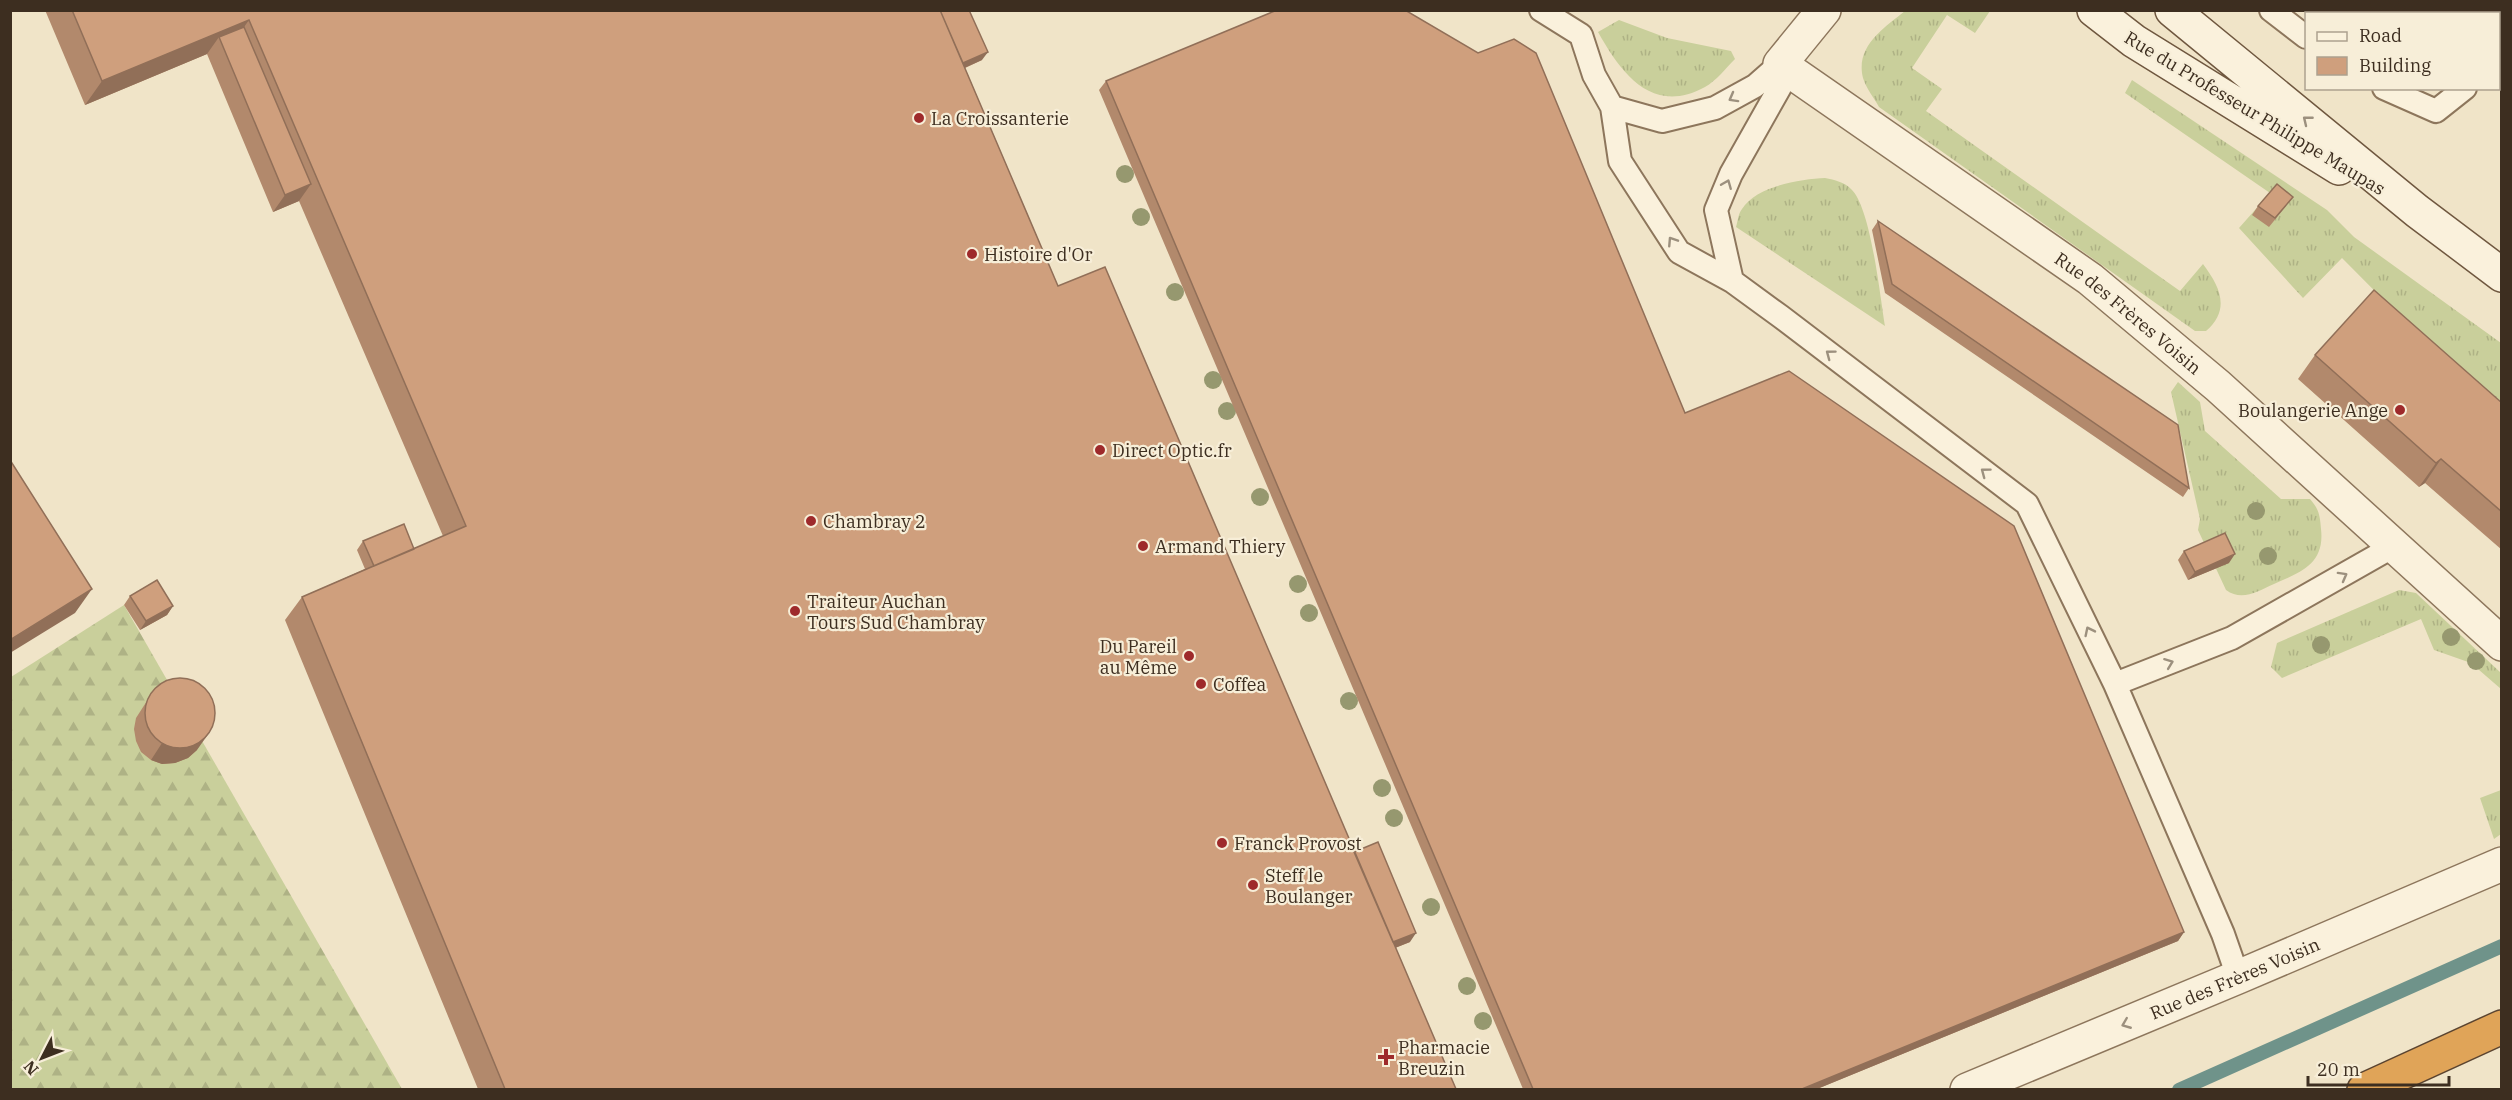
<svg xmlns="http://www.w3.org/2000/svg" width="2512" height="1100" font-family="'IBM Plex Serif',serif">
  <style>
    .grass { fill: url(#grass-tufts) }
    .forest { fill: url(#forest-firs) }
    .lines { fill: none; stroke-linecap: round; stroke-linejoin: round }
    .stream { stroke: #6f938a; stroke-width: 14 }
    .lane-casing { stroke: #8d765c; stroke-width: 26 }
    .street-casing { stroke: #8d765c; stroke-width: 36 }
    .secondary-casing { stroke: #6f573f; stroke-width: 36 }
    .highway-casing { stroke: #5b4430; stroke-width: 36 }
    .lane { stroke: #faf1dc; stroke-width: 22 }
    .street { stroke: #faf1dc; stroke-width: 33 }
    .secondary { stroke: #faf1dc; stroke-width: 33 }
    .highway { stroke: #e0a458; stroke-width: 33 }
    .tree { fill: #96986f }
    .wall { fill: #b2896c }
    .shaded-wall { fill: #916f58 }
    .building { fill: #cf9f7d; stroke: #916f58; stroke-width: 1.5 }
    .oneway { stroke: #9c907e }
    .poi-dot { fill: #9e2a2b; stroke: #f7eed8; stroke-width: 2 }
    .labels { text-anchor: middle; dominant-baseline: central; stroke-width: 4.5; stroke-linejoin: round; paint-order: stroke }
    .street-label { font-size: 18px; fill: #3d2e20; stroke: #f7eed8 }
    .poi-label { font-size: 18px; fill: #3d2e20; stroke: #f7eed8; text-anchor: start }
  </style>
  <defs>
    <pattern id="grass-tufts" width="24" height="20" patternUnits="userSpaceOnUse" patternTransform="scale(1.5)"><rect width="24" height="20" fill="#c9cf9b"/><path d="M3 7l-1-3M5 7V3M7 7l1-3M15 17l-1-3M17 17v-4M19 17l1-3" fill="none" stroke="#aeb285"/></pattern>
    <pattern id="forest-firs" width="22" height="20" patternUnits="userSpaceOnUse" patternTransform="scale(1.5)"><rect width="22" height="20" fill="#c9cf9b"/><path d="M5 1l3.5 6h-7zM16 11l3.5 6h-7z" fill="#aeb285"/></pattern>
  </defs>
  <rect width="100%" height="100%" fill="#f0e4c8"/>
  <path class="grass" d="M1905,11H1990L1975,33L1947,15L1912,68L1942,89L1926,111L2180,291L2203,264C2220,287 2231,309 2206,331H2195L1879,107C1874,98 1866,88 1863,78C1855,46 1884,28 1905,11Z
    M1619,20L1667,38L1731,51L1735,59C1726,68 1716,81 1705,87C1652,116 1621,73 1598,32Z
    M2132,80L2327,210L2354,237L2501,343V401L2470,387L2342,258L2303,298L2239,228L2270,193L2125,93Z
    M1825,178C1835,180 1844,182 1851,189C1871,207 1880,297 1885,326L1736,227C1738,221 1738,214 1742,209C1756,186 1801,179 1825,178Z
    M2178,382L2200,402L2205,431L2281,499H2310C2319,509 2320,516 2321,529C2325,564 2301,572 2274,584C2258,591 2242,602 2226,590L2198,530L2200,519L2171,392Z
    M2399,590L2416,593L2501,673V689L2471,663L2434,650L2421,619L2282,678L2271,667L2277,643Z
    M2501,790V834L2494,839L2480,798Z"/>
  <path class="forest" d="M124,605L402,1089L11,1090V677Z"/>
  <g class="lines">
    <path class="stream" d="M2179,1090L2502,946"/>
    <g class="lane-casing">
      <path id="lane" d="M1541,10L1581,35L1594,75L1612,107L1620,161L1679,252L1732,281L1780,316L2027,504L2115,684L2223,934L2238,977
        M2271,10L2306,37
        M2384,88L2436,111L2465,88
        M1612,107L1662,121L1715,108L1755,86L1780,64
        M1732,281L1716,210L1731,174L1780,87V64
        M2115,684L2232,638L2394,546"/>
    </g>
    <g class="street-casing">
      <g id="street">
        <path id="s1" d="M1824,10L1780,64L2090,279L2218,386L2502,644"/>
        <path id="s2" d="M1967,1090L2238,977L2502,864"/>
      </g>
    </g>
    <g class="secondary-casing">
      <path id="secondary" d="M2094,10L2134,41L2339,168
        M2172,10L2417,211L2502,275"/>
    </g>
    <g class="highway-casing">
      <path id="highway" d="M2364,1090L2502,1027"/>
    </g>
    <use href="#lane" class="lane"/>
    <use href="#street" class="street"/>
    <use href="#secondary" class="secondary"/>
    <use href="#highway" class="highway"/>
  </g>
  <g class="tree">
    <circle cx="1125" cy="174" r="9"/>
    <circle cx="1141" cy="217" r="9"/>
    <circle cx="1175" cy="292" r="9"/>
    <circle cx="1213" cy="380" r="9"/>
    <circle cx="1227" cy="411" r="9"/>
    <circle cx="1260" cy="497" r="9"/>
    <circle cx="2256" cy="511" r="9"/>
    <circle cx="2268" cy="556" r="9"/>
    <circle cx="1298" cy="584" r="9"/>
    <circle cx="1309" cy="613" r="9"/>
    <circle cx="2451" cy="637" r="9"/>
    <circle cx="2321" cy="645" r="9"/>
    <circle cx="2476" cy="661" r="9"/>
    <circle cx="1349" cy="701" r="9"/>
    <circle cx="1382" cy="788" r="9"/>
    <circle cx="1394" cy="818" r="9"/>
    <circle cx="1431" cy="907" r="9"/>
    <circle cx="1467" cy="986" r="9"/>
    <circle cx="1483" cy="1021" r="9"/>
  </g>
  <path class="wall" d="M45,10H969L982,60L965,68L1058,286L1354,852L1410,942L1395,948L1456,1089H478L285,620L302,597L365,569L357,550L363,541L414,549L443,536L299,201L273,212L207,54L85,105Z
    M2367,10H2414L2412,14H2371Z
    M1106,81L1685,413L2184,932L2178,941L1817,1089H1523L1099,90Z
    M2258,206H2286L2269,227L2252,215Z
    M1878,221L2189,488L2183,497L1885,293L1872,230Z
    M2315,355L2502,403V550L2425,483L2419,487L2298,379Z
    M2184,551L2229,563L2188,580L2178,560Z
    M130,596L173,606L167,615L140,630L124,605Z
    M154,690L197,750L188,758L175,763L162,764L151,760L141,752L136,741L134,729L136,718Z"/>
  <path class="shaded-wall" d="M249,20L232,44L219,37L207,54L85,105L102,81Z
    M988,52L982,60L942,78L948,70Z
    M311,184L299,201L273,212L285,195Z
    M2441,459L2425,483L2419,487L2436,463Z
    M2235,554L2229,563L2188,580L2195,572Z
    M92,589L75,613L10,653V640Z
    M173,606L167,615L140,630L146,621Z
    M209,733L197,750L188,758L175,763L162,764L151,760L162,743Z
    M2184,932L2178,941L1817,1089H1802Z
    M1416,933L1410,942L1372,957L1378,948Z"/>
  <path class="building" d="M72,10H940L1058,286L1105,267L1456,1089H505L302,597L466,526L249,20L102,81Z
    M940,10H969L988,52L963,63Z
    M1277,10H1405L1478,53L1514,39L1536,53L1685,413L1789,371L2014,526L2184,932L1802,1089H1533L1106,81Z
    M244,27L311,184L285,195L219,37Z
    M2277,184L2293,197L2275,218L2258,206Z
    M1878,221L2178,425L2189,488L1892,284Z
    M2374,290L2502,403V512L2441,459L2436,463L2315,355Z
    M10,460L92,589L10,640Z
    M404,524L414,549L374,566L363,541Z
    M2225,533L2235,554L2195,572L2184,551Z
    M157,580L173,606L146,621L130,596Z
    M145 713a35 35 0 1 1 70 0a35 35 0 1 1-70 0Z
    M1378,842L1416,933L1393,942L1354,852Z"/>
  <defs><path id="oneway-chevron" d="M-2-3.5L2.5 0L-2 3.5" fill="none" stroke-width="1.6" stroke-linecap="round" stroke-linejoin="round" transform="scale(1.5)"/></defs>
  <g class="oneway">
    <use href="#oneway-chevron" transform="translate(1733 98) rotate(151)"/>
    <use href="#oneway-chevron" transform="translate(2307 120) rotate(-141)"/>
    <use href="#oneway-chevron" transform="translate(1727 184) rotate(-68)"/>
    <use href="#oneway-chevron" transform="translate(1672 241) rotate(-123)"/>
    <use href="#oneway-chevron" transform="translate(1830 354) rotate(-143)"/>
    <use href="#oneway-chevron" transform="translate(1985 472) rotate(-143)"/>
    <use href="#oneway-chevron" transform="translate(2343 576) rotate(-29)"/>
    <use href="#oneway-chevron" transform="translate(2089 631) rotate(-116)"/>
    <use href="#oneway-chevron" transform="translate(2169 663) rotate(-21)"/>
    <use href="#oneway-chevron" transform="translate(2126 1024) rotate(158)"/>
  </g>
  <g class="poi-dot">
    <circle cx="919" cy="118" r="6"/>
    <circle cx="972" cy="254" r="6"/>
    <circle cx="2400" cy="410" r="6"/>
    <circle cx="1100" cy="450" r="6"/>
    <circle cx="811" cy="521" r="6"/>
    <circle cx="1143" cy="546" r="6"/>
    <circle cx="795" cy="611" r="6"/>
    <circle cx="1189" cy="656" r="6"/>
    <circle cx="1201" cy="684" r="6"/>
    <circle cx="1222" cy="843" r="6"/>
    <circle cx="1253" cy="885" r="6"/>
    <path d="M1383 1048h6v6h6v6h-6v6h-6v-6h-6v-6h6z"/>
  </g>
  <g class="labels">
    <g class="street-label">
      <text transform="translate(2255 113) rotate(31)">Rue du Professeur Philippe Maupas</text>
      <text stroke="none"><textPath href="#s1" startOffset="498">Rue des Frères Voisin</textPath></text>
      <text stroke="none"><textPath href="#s2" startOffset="290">Rue des Frères Voisin</textPath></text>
    </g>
    <g class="poi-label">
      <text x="931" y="118">La Croissanterie</text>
      <text x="984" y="254">Histoire d'Or</text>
      <text x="2388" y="410" text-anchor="end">Boulangerie Ange</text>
      <text x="1112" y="450">Direct Optic.fr</text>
      <text x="823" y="521">Chambray 2</text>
      <text x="1155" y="546">Armand Thiery</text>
      <text x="807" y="601">Traiteur Auchan<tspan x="807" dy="21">Tours Sud Chambray</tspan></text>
      <text x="1177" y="646" text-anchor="end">Du Pareil<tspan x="1177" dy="21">au Même</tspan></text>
      <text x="1213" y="684">Coffea</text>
      <text x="1234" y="843">Franck Provost</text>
      <text x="1265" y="875">Steff le<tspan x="1265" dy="21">Boulanger</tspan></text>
      <text x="1398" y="1047">Pharmacie<tspan x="1398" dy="21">Breuzin</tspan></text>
    </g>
  </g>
  <rect width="2512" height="1100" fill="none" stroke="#3d2e20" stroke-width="24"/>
  <rect x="2305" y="12" width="195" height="78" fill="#f7eed8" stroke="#ada18e" stroke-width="1.5"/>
  <rect x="2317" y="32" width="30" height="9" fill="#faf1dc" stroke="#ada18e" stroke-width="1.5"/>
  <text x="2359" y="42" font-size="18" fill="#3d2e20">Road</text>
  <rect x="2317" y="57" width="30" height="18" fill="#cf9f7d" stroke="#ada18e" stroke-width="1.5"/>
  <text x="2359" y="72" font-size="18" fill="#3d2e20">Building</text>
  <g transform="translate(42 1058) rotate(228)" stroke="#f7eed8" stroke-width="4.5" paint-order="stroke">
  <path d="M0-4.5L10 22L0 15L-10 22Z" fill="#3d2e20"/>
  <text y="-9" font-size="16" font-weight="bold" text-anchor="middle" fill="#3d2e20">N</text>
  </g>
  <path d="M2308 1076v9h141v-9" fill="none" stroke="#3d2e20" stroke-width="3"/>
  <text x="2317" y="1076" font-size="18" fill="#3d2e20" stroke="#f7eed8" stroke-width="4.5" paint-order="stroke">20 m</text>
</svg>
